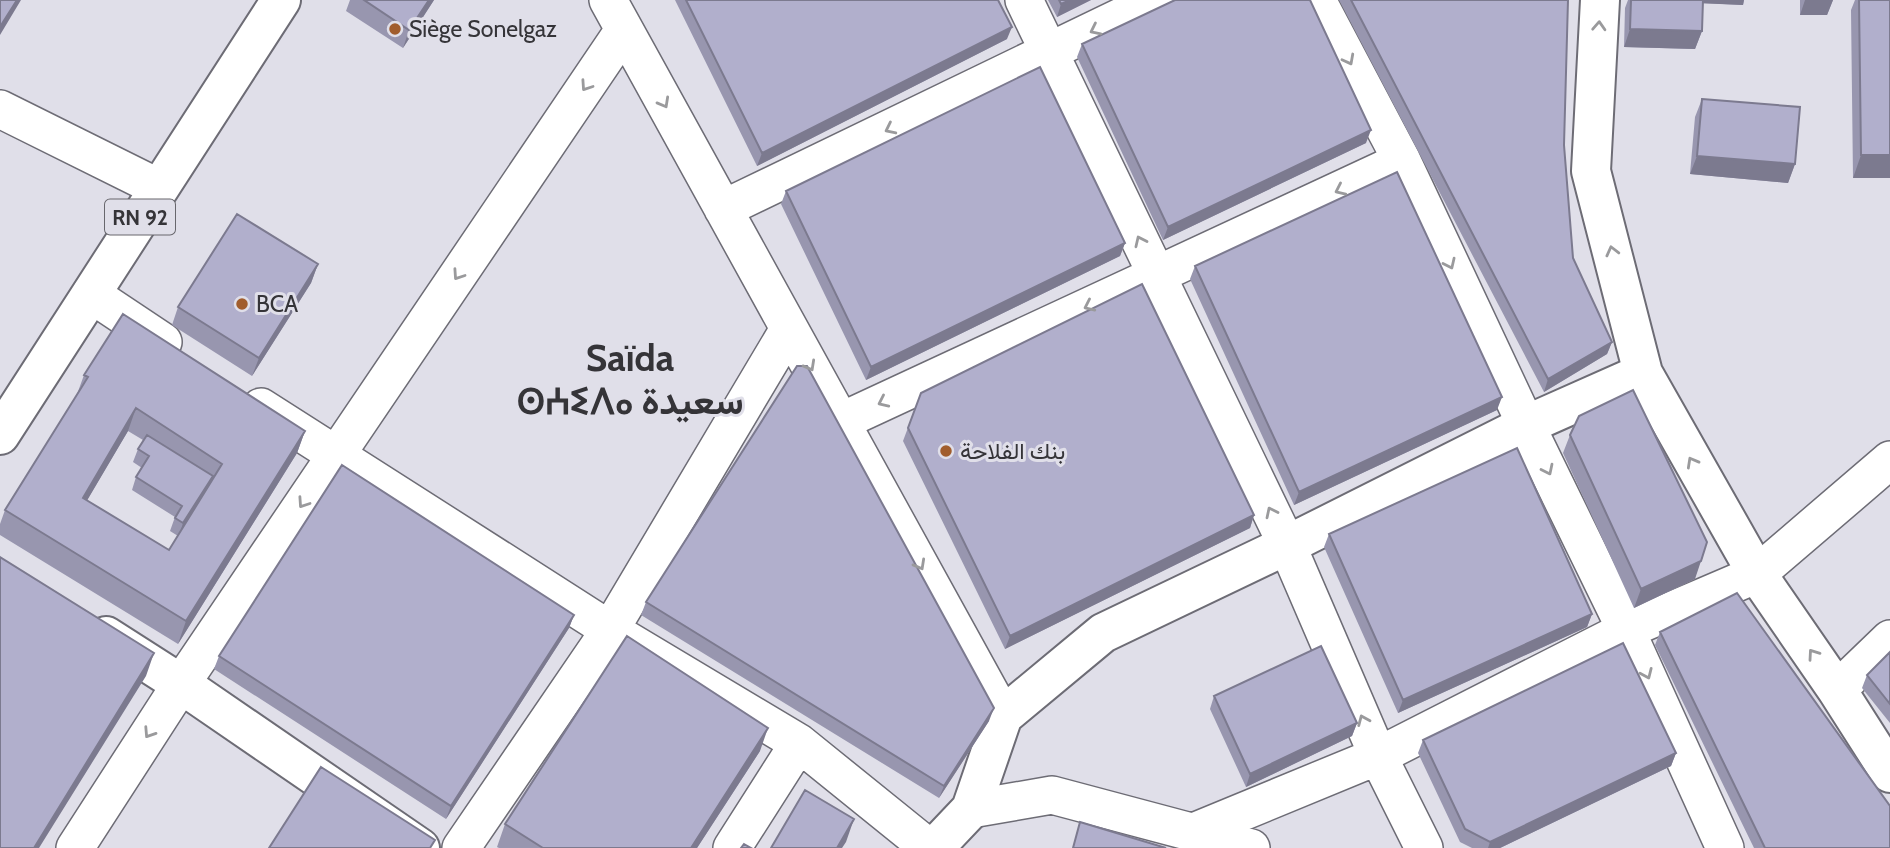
<svg xmlns="http://www.w3.org/2000/svg" width="1890" height="848" font-family="Cabin,Vazirmatn,'Noto Sans Tifinagh',sans-serif">
  <style>
    .lines { fill: none; stroke-linecap: round; stroke-linejoin: round }
    .street-casing { stroke: #6d6c75; stroke-width: 40 }
    .secondary-casing { stroke: #6d6c75; stroke-width: 42 }
    .primary-casing { stroke: #6d6c75; stroke-width: 42 }
    .street { stroke: #fff; stroke-width: 37 }
    .secondary { stroke: #fff; stroke-width: 38 }
    .primary { stroke: #fff; stroke-width: 38 }
    .wall { fill: #9896af; fill-rule: evenodd }
    .shaded-wall { fill: #7c7a8f }
    .building { fill: #b1afcc; stroke: #7c7a8f; stroke-width: 2; fill-rule: evenodd }
    .oneway { stroke: #9a9a9c }
    .poi-dot { fill: #a15d2d; stroke: #e0dfe9; stroke-width: 2.5 }
    .labels { text-anchor: middle; dominant-baseline: central; stroke-width: 6; stroke-linejoin: round; paint-order: stroke }
    .shield { fill: #e0dfe9; stroke: #68676d; stroke-width: 2 }
    .shield-label { font-size: 21px; font-weight: bold; fill: #353438 }
    .poi-label { font-size: 23px; fill: #353438; stroke: #e0dfe9; text-anchor: start }
    .town-label { font-size: 37px; font-weight: bold; fill: #353438; stroke: #e0dfe9 }
  </style>
  <rect width="100%" height="100%" fill="#e0dfe9"/>
  <g class="lines">
    <g class="street-casing">
      <path id="street" d="M608,0L1003,716
        M1024,0L1287,545L1378,756L1424,848
        M1317,0L1402,161L1526,425L1626,630L1725,848
        M0,109L159,188
        M723,209L1156,0
        M91,294L163,342
        M261,407L610,630L799,743L929,848
        M840,422L1402,161
        M1837,690L1890,639
        M971,809L1052,795L1251,848
        M1191,833L1378,756L1626,630L1757,574L1890,460
        M75,848L181,684L624,30
        M461,848L610,630L789,329
        M732,848L799,743"/>
    </g>
    <g class="secondary-casing">
      <path id="secondary" d="M1600,0L1591,171L1643,373L1757,574L1837,690L1890,773
        M106,636L181,684L420,848
        M934,848L971,809L1003,716L1103,633L1287,545L1526,425L1643,373"/>
    </g>
    <g class="primary-casing">
      <path id="primary" d="M0,435L281,0"/>
    </g>
    <use href="#street" class="street"/>
    <use href="#secondary" class="secondary"/>
    <use href="#primary" class="primary"/>
  </g>
  <path class="wall" d="M350,0H434L403,48L346,11Z
    M675,0H998L1007,39L757,166Z
    M1048,0H1091L1057,17Z
    M1339,0H1568L1564,145L1573,258L1612,342L1607,354L1544,392Z
    M1628,0H1744L1743,5L1702,3V31L1695,49L1624,47L1625,8Z
    M1800,0H1833L1827,15H1800Z
    M1855,0H1890V178H1853L1851,10Z
    M1082,44L1366,143L1163,240L1077,57Z
    M1702,99L1795,164L1788,183L1690,174L1695,117Z
    M786,191L1125,243L1120,256L866,380L781,204Z
    M318,264L311,283L252,376L172,325L178,307Z
    M1195,266L1497,410L1294,505L1190,279Z
    M84,375L305,431L297,453L178,644L0,535V524L5,510L76,397ZM128,431L143,440L138,449L133,462L142,468L136,477L132,490L175,517L170,531L178,536L169,550L87,500Z
    M921,393L1254,515L1250,528L1005,649L903,441Z
    M1570,435L1695,579L1634,608L1563,453Z
    M1329,534L1592,614L1587,627L1398,713L1324,547Z
    M646,602L989,721L939,798L641,615Z
    M574,615L569,628L446,819L214,669L219,656Z
    M1660,632L1890,848H1754L1655,645Z
    M1890,652V723L1862,688L1867,675Z
    M1214,696L1357,723L1352,736L1246,787L1210,709Z
    M1423,740L1676,753L1671,766L1500,848H1472L1460,842L1418,753Z
    M760,751L697,848H499L497,847L505,824Z"/>
  <path class="shaded-wall" d="M17,0H21L0,35V27Z
    M429,0H434L403,48L409,30Z
    M1070,0H1091L1057,17L1061,4Z
    M1697,0H1744L1743,5L1696,3Z
    M1805,0H1833L1827,15H1800Z
    M1012,27L1007,39L757,166L762,153Z
    M1630,29L1702,31L1695,49L1624,47Z
    M1371,130L1366,143L1163,240L1168,227Z
    M1861,155H1890V178H1853Z
    M1697,156L1795,164L1788,183L1690,174Z
    M1125,243L1120,256L866,380L871,367Z
    M318,264L311,283L252,376L259,358Z
    M1612,342L1607,354L1544,392L1548,379Z
    M1502,397L1497,410L1294,505L1299,492Z
    M136,408L128,431L75,521L83,498Z
    M305,431L297,453L178,644L186,621Z
    M213,476L208,488L179,536L183,523Z
    M1254,515L1250,528L1005,649L1010,636Z
    M1701,561L1695,579L1634,608L1641,589Z
    M1592,614L1587,627L1398,713L1403,700Z
    M574,615L569,628L446,819L451,806Z
    M154,653L146,676L39,848H34Z
    M994,708L989,721L939,798L944,786Z
    M1357,723L1352,736L1246,787L1250,774Z
    M768,728L760,751L697,848H691Z
    M1676,753L1671,766L1500,848H1488L1490,842Z
    M854,819L846,842L842,848H837Z"/>
  <path class="building" d="M0,0H17L0,27Z
    M364,0H429L409,30Z
    M686,0H998L1012,27L762,153Z
    M1059,0H1070L1061,4Z
    M1175,0H1310L1371,130L1168,227L1082,44Z
    M1351,0H1568L1564,145L1573,258L1612,342L1548,379Z
    M1631,0H1703L1702,31L1630,29Z
    M1859,0H1890V155H1861Z
    M1040,67L1125,243L871,367L786,191Z
    M1702,99L1800,107L1795,164L1697,156Z
    M1397,172L1502,397L1299,492L1195,266Z
    M237,214L318,264L259,358L178,307Z
    M1142,284L1254,515L1010,636L908,428L921,393Z
    M123,314L305,431L186,621L5,510L88,377L84,375ZM136,408L222,464L169,550L83,498Z
    M797,366H807L994,708L944,786L646,602Z
    M1633,390L1707,542L1701,561L1641,589L1570,435L1579,416Z
    M147,435L213,476L183,523L175,518L182,506L136,477L149,456L138,449Z
    M1517,448L1592,614L1403,700L1329,534Z
    M342,465L574,615L451,806L219,656Z
    M0,557L154,653L34,848H0Z
    M1737,593L1890,806V848H1765L1660,632Z
    M627,636L768,728L691,848H543L505,824Z
    M1623,643L1676,753L1490,842L1465,829L1423,740Z
    M1321,646L1357,723L1250,774L1214,696Z
    M1890,652V704L1867,675Z
    M321,767L435,840L430,848H269Z
    M805,790L854,819L837,848H771Z
    M1080,822L1166,848H1073Z
    M744,844L751,848H741Z"/>
  <defs><path id="oneway-chevron" d="M-2-3.5L2.5 0L-2 3.5" fill="none" stroke-width="1.6" stroke-linecap="round" stroke-linejoin="round" transform="scale(1.75)"/></defs>
  <g class="oneway">
    <use href="#oneway-chevron" transform="translate(1599 26) rotate(-87)"/>
    <use href="#oneway-chevron" transform="translate(1095 30) rotate(154)"/>
    <use href="#oneway-chevron" transform="translate(1349 60) rotate(62)"/>
    <use href="#oneway-chevron" transform="translate(586 86) rotate(124)"/>
    <use href="#oneway-chevron" transform="translate(664 103) rotate(61)"/>
    <use href="#oneway-chevron" transform="translate(890 129) rotate(154)"/>
    <use href="#oneway-chevron" transform="translate(1340 190) rotate(155)"/>
    <use href="#oneway-chevron" transform="translate(1140 241) rotate(-115)"/>
    <use href="#oneway-chevron" transform="translate(1612 251) rotate(-104)"/>
    <use href="#oneway-chevron" transform="translate(1450 264) rotate(65)"/>
    <use href="#oneway-chevron" transform="translate(458 275) rotate(124)"/>
    <use href="#oneway-chevron" transform="translate(1089 306) rotate(155)"/>
    <use href="#oneway-chevron" transform="translate(810 366) rotate(61)"/>
    <use href="#oneway-chevron" transform="translate(883 402) rotate(155)"/>
    <use href="#oneway-chevron" transform="translate(1692 462) rotate(-119)"/>
    <use href="#oneway-chevron" transform="translate(1548 470) rotate(64)"/>
    <use href="#oneway-chevron" transform="translate(303 503) rotate(124)"/>
    <use href="#oneway-chevron" transform="translate(1271 512) rotate(-116)"/>
    <use href="#oneway-chevron" transform="translate(920 565) rotate(61)"/>
    <use href="#oneway-chevron" transform="translate(1813 654) rotate(-125)"/>
    <use href="#oneway-chevron" transform="translate(1647 674) rotate(66)"/>
    <use href="#oneway-chevron" transform="translate(1363 720) rotate(-113)"/>
    <use href="#oneway-chevron" transform="translate(149 733) rotate(123)"/>
  </g>
  <g class="poi-dot">
    <circle cx="395" cy="29" r="7"/>
    <circle cx="242" cy="304" r="7"/>
    <circle cx="946" cy="451" r="7"/>
  </g>
  <g class="labels">
    <rect class="shield" x="105" y="199.5" width="70" height="35" rx="5"/>
    <g class="shield-label">
      <text x="140" y="217">RN 92</text>
    </g>
    <g class="poi-label">
      <text x="409" y="29">Siège Sonelgaz</text>
      <text x="256" y="304">BCA</text>
      <text x="960" y="451">بنك الفلاحة</text>
    </g>
    <g class="town-label">
      <text x="630" y="357">Saïda<tspan x="630" dy="43">ⵙⵄⵉⴷⴰ سعيدة</tspan></text>
    </g>
  </g>
</svg>
